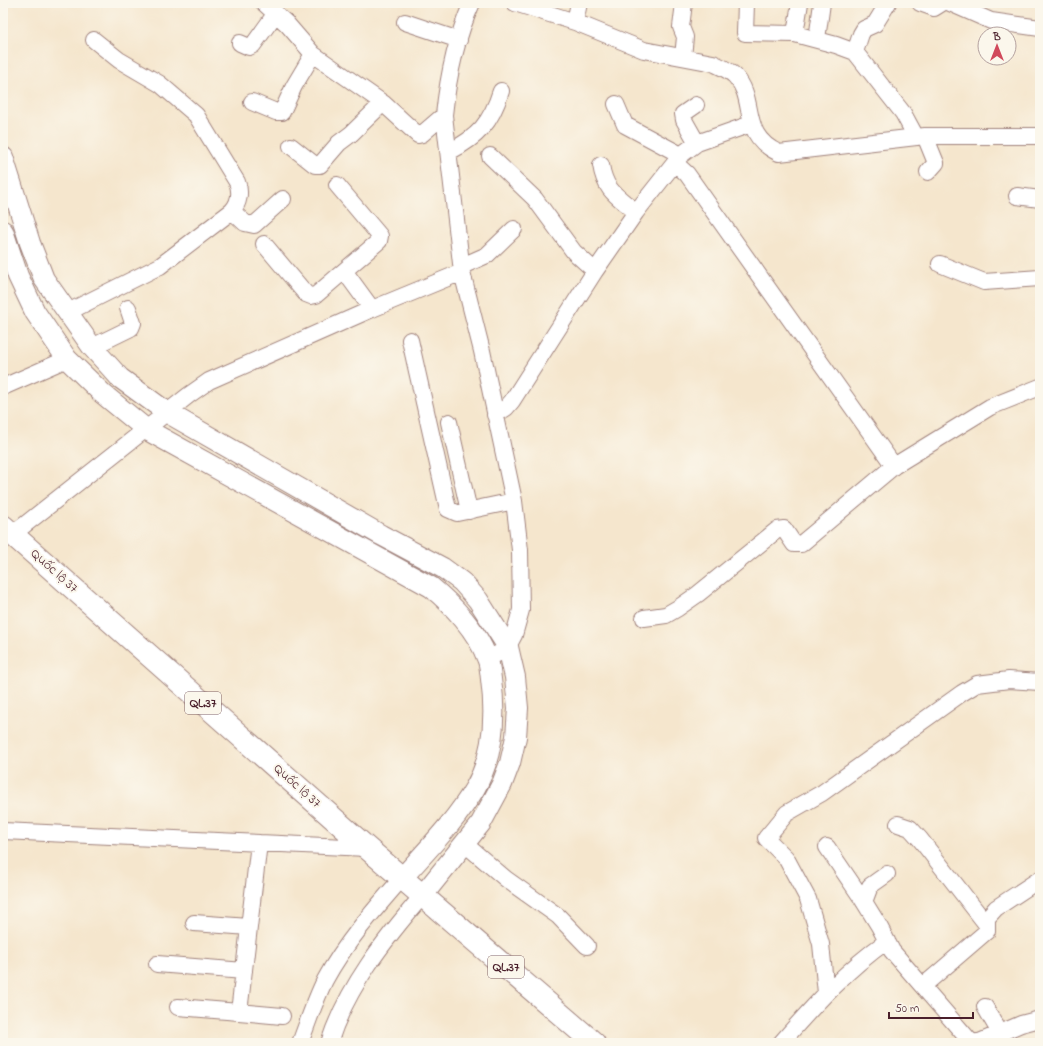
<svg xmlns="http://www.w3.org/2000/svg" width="1043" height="1046" font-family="'Indie Flower',sans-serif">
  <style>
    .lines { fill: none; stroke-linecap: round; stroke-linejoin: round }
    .minor-casing { stroke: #a0827c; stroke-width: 18 }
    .major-casing { stroke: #a0827c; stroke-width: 22 }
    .highway-casing { stroke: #a0827c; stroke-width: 24 }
    .minor { stroke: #fff; stroke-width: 16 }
    .major { stroke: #fff; stroke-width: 20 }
    .highway { stroke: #fff; stroke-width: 22 }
    .labels { text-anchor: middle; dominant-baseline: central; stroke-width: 4; stroke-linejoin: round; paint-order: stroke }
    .shield { fill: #fbf7ec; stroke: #7f6065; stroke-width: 1 }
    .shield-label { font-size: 13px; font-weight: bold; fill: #4a1f2b }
    .street-label { font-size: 14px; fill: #4a1f2b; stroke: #fbf7ec }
  </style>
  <rect width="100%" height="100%" fill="#fbf7ec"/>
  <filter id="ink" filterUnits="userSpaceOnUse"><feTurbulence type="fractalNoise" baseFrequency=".025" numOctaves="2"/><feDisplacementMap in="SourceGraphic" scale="8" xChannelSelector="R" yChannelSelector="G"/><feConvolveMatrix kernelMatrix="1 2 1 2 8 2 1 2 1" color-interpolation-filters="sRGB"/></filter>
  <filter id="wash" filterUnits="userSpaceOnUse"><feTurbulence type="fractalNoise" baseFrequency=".012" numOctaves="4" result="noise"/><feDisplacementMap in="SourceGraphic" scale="16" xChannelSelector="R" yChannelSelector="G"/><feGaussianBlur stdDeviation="0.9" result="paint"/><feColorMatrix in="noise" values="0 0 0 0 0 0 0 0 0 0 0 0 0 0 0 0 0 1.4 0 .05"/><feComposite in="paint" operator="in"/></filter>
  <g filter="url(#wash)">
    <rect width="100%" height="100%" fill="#f5e6cd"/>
  </g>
  <g filter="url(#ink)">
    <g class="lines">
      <g class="minor-casing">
        <path id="minor" d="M264,3L287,24L313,54L383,103L418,135L422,134L444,115
          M515,3L575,22L644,50L713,63C721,67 729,70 735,76C758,100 738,134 779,153L925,136H1040
          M746,3L745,33L795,34L836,45L855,52L903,113L916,137
          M920,3L934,8L942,3
          M950,3L991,21L1040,28
          M405,22L459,40
          M575,22L579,3
          M795,34L800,3
          M817,39L822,3
          M240,43L249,47L253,45L276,13
          M855,52L861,34L864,29L875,24L888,3
          M683,57L685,37L681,27L684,3
          M252,102L276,112H282L294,86L313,54
          M616,104L625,125L681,155
          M696,105L683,114L684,120L697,143
          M925,136L936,163L928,172
          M291,146L315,165H320L339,143L351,134L383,103
          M449,152C478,137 491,123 501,91
          M490,156L535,199L574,252L595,271
          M675,163L687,174L894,466
          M601,165C605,191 617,196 636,212
          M1017,196L1040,199
          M232,211L245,223L254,225L283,199
          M264,244L306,294L311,296L316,295L379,241L380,236L337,185
          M940,264L984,282L1040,278
          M462,266L487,255L514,229
          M345,272L372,309
          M462,272L482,351L514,501L520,550L521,610L514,635L506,650L488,658
          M66,313L160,266L232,211C239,203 241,192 237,182L196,115L160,84L119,60L94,40
          M410,340L448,509L457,513L514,501
          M92,347L131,328L133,323L128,308
          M3,387L67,359
          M495,415L506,408L512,401L595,271L636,212L681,155L697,143L751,124
          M449,422L469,511
          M13,534L189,395L209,381L372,309L462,272L444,115C448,77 456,38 472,3
          M644,618L666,615L678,608L698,594L777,530L784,529L794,544H801L894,466L990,407L1040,387
          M898,824L910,828L920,839L987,925
          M3,831L367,848
          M259,843L239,1012L282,1016
          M466,845L506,879L558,916L587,946
          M827,847L863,900L879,926L892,951L970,1041L977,1043L1021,1024L1040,1019
          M864,902L870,886L887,874
          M194,923L249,927
          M157,964L244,971
          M923,986L987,931V918L996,908L1040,879
          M826,993L821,944L808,899L786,858L766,838L787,813L822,793L962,693L977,684L1009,680L1040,682
          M178,1007L239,1012
          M985,1007L1000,1033
          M300,1043C308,1022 315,1000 325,980C345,943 374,910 402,878
          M329,1043C347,987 385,939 423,895
          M781,1043C813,1006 847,969 887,941"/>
      </g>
      <g class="major-casing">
        <path id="major" d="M3,157L30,243L44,279L92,347L120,378L168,413L381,535L443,568L462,582L478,600L508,647L515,677L518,708L516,737L510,763L502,784L481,823L423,895
          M3,231L18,276L35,312L67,359L103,394L147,430L431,587C453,605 477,631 487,658C490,664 490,672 491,679C496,716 494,755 475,788C456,821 427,850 402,878"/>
      </g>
      <g class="highway-casing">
        <path id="highway" d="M3,526L367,848L594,1043"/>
      </g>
      <use href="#minor" class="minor"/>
      <use href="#major" class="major"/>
      <use href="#highway" class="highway"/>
    </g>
  </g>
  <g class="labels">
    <g class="shield">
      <rect x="185" y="692" width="36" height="22" rx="3"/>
      <rect x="488" y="956" width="36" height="22" rx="3"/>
    </g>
    <g class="shield-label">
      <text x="203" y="703">QL.37</text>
      <text x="506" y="967">QL.37</text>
    </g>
    <g class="street-label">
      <text transform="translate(54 571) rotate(42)">Quốc lộ 37</text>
      <text transform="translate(297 786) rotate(42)">Quốc lộ 37</text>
    </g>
  </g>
  <rect width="1043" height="1046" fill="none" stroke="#fbf7ec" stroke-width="16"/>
  <g transform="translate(997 46)"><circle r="19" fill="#fbf7ec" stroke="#b4a19f"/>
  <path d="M0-3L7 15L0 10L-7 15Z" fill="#d1495b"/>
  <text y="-6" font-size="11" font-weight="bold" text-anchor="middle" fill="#4a1f2b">B</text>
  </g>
  <path d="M889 1012v6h84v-6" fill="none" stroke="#4a1f2b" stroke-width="2"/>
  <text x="895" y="1012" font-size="12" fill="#4a1f2b" stroke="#fbf7ec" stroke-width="3" paint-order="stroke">50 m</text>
</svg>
